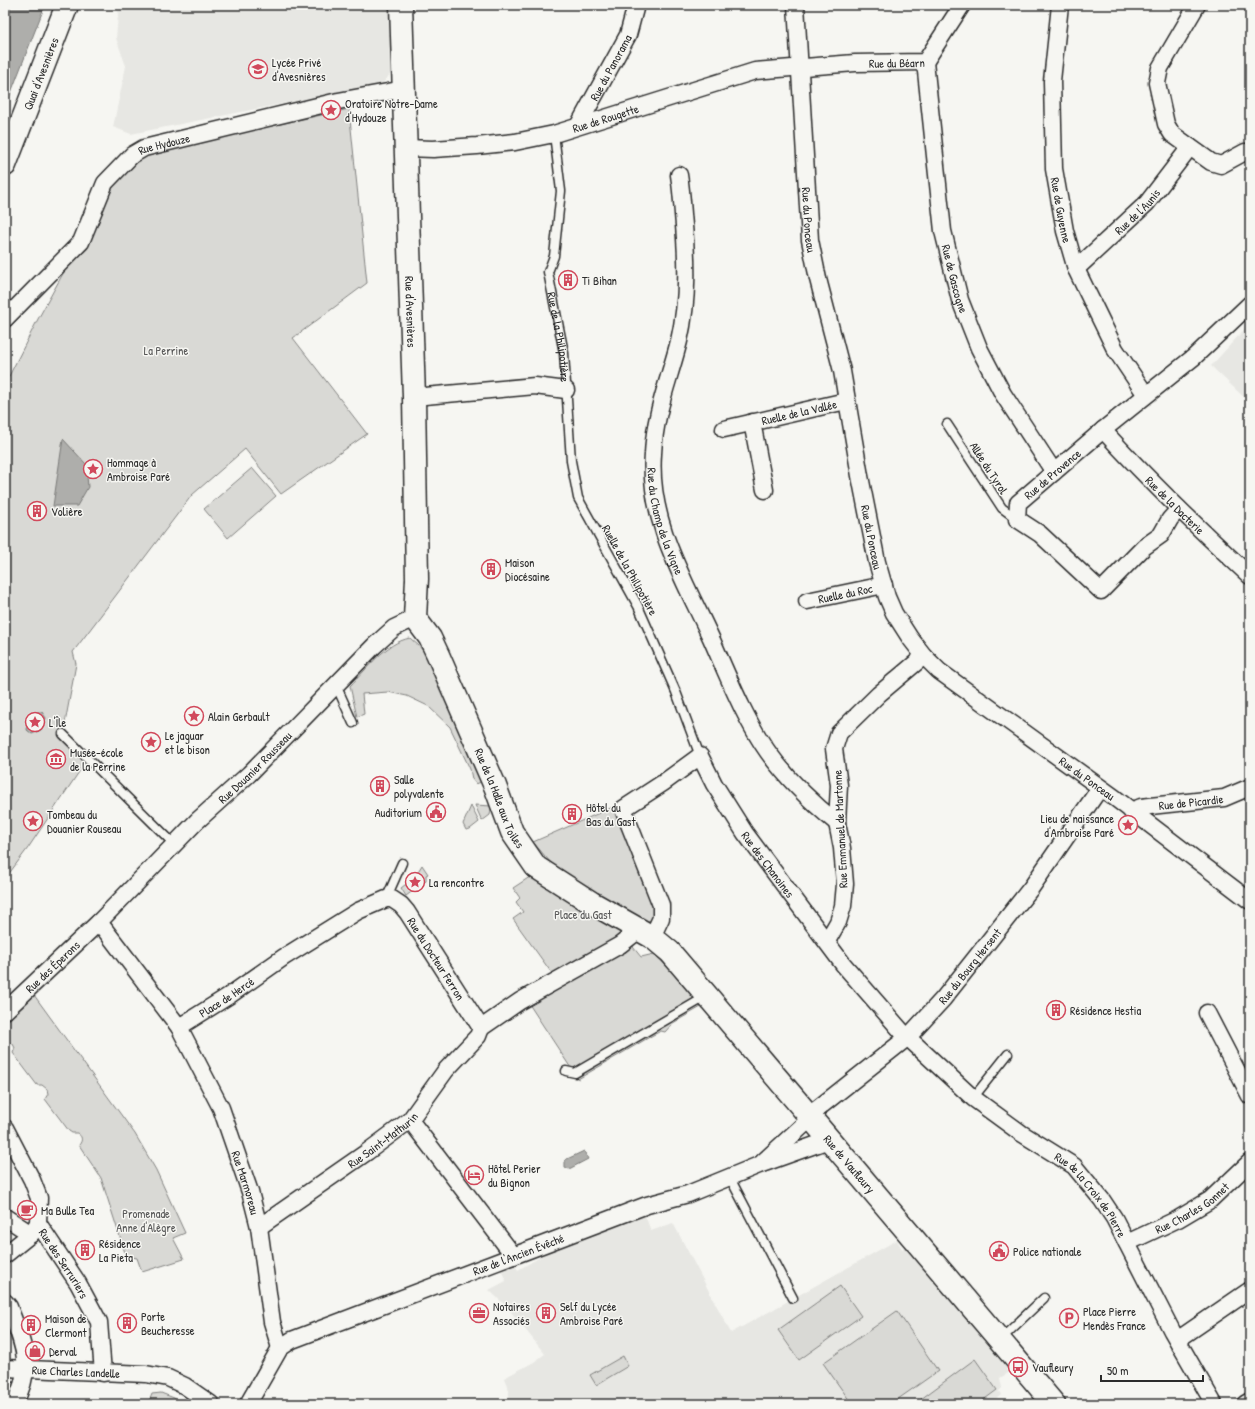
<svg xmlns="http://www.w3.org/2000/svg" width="1255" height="1409" font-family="'Patrick Hand',sans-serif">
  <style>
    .built { fill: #e7e7e3 }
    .green { fill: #d9d9d5; stroke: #828280 }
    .water { fill: #aeaeab; stroke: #7a7a78 }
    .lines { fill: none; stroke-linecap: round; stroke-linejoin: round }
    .lane-casing { stroke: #2b2b2b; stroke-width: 11 }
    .street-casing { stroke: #2b2b2b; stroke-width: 19 }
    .secondary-casing { stroke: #2b2b2b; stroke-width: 25 }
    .lane { stroke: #f6f6f2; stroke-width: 8 }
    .street { stroke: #f6f6f2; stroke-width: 16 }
    .secondary { stroke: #f6f6f2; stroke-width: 22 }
    .labels { text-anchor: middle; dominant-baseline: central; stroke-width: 3; stroke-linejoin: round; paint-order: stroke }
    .street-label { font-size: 12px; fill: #2b2b2b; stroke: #f6f6f2 }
    .poi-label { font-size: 12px; fill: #2b2b2b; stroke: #f6f6f2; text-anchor: start }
    .park-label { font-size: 12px; fill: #565656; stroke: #f6f6f2 }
  </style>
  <rect width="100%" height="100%" fill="#f6f6f2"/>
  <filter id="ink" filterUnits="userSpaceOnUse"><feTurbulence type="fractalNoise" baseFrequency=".025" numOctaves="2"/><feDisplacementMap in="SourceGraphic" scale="8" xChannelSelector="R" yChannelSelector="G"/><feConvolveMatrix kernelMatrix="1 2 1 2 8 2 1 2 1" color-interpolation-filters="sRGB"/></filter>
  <g filter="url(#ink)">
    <path class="built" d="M119,5H385L387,8H391L392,72L383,83L377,85L131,134L113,127L126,66L116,38Z
      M1250,323V403L1211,366Z
      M645,1215L651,1231L673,1223L731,1333L897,1240L902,1249L906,1246L1013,1370L1000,1378L1002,1388L999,1391L1001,1395L989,1404H509V1391L504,1378L534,1362L545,1354L507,1307L489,1290L506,1281L501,1270L515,1265L518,1270L554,1249Z"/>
    <path class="green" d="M349,109L367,283L293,338L367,434L281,494L245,449L192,495L73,652L76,664L63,734L60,735L85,763L28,848L5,879V384L38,319L115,179L151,152Z
      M252,468L276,496L228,538L204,509Z
      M410,638L419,646L428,657L481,782L476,784L472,779L470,769L450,727L428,706L407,696L388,692L362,694L364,714L357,717L350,686C367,669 385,643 410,638Z
      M475,805L492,806L490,815L482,821Z
      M471,806L479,822L470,829L466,830L463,824Z
      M613,807C622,829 656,898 653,918L645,924L633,947L641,957L654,954L677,976L701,1007L673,1023L665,1032L661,1031L653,1035L578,1079L529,1004L561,986L513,919L523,912L516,902L520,898L513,888L551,863L533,842Z
      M422,865L428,874L426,875V881L406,896L401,888L414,878Z
      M34,995L135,1134L156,1170L185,1233L173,1238L184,1259L142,1272L137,1258L126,1256L101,1178L79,1145C83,1140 82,1136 77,1133H72L69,1131L45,1099L48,1094L47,1089L42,1085H37L13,1053L15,1048L13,1044L8,1042L5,1038V1023Z
      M840,1286L861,1316L799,1360L778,1330Z
      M897,1311L938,1371L891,1404H852L823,1363Z
      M623,1356L628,1366L596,1385L590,1375Z
      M975,1359L997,1390L978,1404H926L921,1399Z
      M161,1393L174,1398L182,1404H148L152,1394Z"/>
    <path class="water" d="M5,5H45L5,108Z
      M63,439L86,464L88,487L77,506H53Z
      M36,712H42L46,718L41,730L32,734L27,730L29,718Z
      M584,1151L588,1159L569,1169L565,1167V1160Z"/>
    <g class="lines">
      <g class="lane-casing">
        <g id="lane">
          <path id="s1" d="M554,134L561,191L554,256L548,272L564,353L571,461L578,498L638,606L676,692L700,756"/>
          <path d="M947,424L1002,508L1017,519"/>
          <path d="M336,685L353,723"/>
          <path d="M63,734L174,844"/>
          <path d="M386,899L402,863"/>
          <path d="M566,1071L575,1073L707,996"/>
          <path d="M973,1098L1008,1054"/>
          <path d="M730,1178L793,1298"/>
          <path d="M1001,1339L1044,1298"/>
        </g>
      </g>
      <g class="street-casing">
        <g id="street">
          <path id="s2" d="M796,5L810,240L818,279L842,371L860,476L877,562L887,597L894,613L910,638L924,656L939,671L1115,798L1250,901"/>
          <path id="s3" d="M1060,5L1052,81L1054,169L1065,231L1076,269L1115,349L1146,395"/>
          <path d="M1197,5L1160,68L1157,83L1166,124L1172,134L1211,162L1221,165L1245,152H1250"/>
          <path id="s4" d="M925,62L943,231L960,300L979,348L1003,394L1054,472"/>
          <path id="s5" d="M578,126L628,35L636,5"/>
          <path id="s6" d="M406,148L433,149L477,146L515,142L554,134L755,71L855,63L925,62L962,5"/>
          <path id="s7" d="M679,175C681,187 682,201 683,214C687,256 689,298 679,341C669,381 655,411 653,454C648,521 684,579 711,638C727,674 745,720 768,752C788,780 811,802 837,823"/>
          <path id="s8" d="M1076,269L1147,203L1190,147"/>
          <path id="s9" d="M5,319L81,242L105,183L132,155L144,148L338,101L404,89"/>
          <path d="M414,397L535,386L566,390"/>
          <path d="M752,422L765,490"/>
          <path id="s10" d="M724,429L846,401"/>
          <path id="s11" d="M1103,430C1150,482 1199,529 1250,576"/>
          <path id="s12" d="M1179,509L1170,519L1161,535L1144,547L1101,591L1040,534L1017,519L1018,503L1103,430L1194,357L1250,304"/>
          <path id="s13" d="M807,601L884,585"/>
          <path id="s14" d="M1131,811L1141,807L1224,798L1250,787"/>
          <path id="s15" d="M99,922L179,1027L221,1108L250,1192L259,1227L272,1322L280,1348"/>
          <path id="s16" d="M652,937L661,918V905L623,809L663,783L700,756L714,784L745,833L843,964L904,1034L973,1098L1021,1133L1074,1166L1102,1200L1114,1218L1172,1331L1214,1404"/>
          <path d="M827,941L838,922L843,906L845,884L842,848L837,823L839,785L834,749L839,733L879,694L924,656"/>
          <path id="s17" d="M5,1011L99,922L197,821L249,774L374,646L394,628L415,618"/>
          <path d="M1207,1013L1250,1096"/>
          <path id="s18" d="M179,1027L230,995L284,957L358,911L386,899H392L401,905L407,912L481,1028"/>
          <path d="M481,1028L520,1001L620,945L639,930"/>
          <path d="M410,1120L514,1256"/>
          <path d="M5,1128L32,1180L39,1198L38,1223"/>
          <path id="s19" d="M763,1162L811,1118L817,1109L908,1037L943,999L1031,888L1100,788"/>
          <path d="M5,1217L31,1234"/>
          <path id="s20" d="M38,1223L78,1283L99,1322L103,1373"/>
          <path id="s21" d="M259,1227L367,1152L410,1120L446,1070L478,1036L481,1028"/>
          <path id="s22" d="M1127,1243L1178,1219L1210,1200L1250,1162"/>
          <path d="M5,1255L31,1234L38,1223"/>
          <path d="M5,1302L9,1307C23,1345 35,1365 14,1404"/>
          <path d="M1179,1343L1183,1336L1250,1290"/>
          <path id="s23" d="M5,1368L146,1374L168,1378L185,1386L211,1404"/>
          <path id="s24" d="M248,1404L280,1348L292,1340L647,1205L688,1194L759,1165L829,1140"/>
          <path d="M1245,1404L1250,1401"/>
        </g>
      </g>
      <g class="secondary-casing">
        <g id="secondary">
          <path id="s25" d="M401,5L414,397L417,579L415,618L430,638L438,655L495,786L512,832L536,867L592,903L652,937L670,952L1054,1404"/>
          <path id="s26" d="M5,165L67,5"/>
        </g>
      </g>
      <use href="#lane" class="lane"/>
      <use href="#street" class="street"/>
      <use href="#secondary" class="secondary"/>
    </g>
  </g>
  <defs>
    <g id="school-ring" transform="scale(1)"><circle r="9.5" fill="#f6f6f2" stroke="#d1495b" stroke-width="1.5"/><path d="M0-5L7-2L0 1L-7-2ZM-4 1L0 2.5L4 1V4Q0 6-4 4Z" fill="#d1495b"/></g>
    <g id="sight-ring" transform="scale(1)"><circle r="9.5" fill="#f6f6f2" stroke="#d1495b" stroke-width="1.5"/><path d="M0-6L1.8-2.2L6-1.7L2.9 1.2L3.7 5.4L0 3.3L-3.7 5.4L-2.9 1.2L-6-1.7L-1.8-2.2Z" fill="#d1495b"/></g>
    <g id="building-ring" transform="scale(1)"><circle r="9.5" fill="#f6f6f2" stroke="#d1495b" stroke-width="1.5"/><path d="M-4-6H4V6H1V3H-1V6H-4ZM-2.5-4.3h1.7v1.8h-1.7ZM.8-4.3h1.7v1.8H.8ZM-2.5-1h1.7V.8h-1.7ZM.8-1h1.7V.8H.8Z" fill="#d1495b"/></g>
    <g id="museum-ring" transform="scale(1)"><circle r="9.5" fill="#f6f6f2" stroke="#d1495b" stroke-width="1.5"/><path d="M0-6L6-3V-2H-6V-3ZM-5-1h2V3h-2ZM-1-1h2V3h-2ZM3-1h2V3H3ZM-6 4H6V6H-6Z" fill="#d1495b"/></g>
    <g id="civic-ring" transform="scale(1)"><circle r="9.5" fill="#f6f6f2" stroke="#d1495b" stroke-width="1.5"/><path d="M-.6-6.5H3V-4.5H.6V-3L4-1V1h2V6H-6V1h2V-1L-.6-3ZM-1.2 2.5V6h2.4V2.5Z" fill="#d1495b"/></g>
    <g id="hotel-ring" transform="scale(1)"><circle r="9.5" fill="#f6f6f2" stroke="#d1495b" stroke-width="1.5"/><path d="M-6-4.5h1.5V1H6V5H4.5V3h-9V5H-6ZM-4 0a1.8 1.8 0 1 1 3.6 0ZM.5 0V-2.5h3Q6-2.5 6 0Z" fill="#d1495b"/></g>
    <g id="cafe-ring" transform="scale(1)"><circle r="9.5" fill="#f6f6f2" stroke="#d1495b" stroke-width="1.5"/><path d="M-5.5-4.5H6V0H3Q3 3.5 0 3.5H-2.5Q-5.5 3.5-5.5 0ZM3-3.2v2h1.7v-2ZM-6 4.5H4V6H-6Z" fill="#d1495b"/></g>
    <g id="office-ring" transform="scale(1)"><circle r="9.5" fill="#f6f6f2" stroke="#d1495b" stroke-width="1.5"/><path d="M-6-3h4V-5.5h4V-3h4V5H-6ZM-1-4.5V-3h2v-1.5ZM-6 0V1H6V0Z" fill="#d1495b"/></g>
    <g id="parking-ring" transform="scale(1)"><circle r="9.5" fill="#f6f6f2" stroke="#d1495b" stroke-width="1.5"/><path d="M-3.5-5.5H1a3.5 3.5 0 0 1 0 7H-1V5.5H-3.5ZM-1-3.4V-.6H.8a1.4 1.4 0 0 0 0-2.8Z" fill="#d1495b"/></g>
    <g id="shop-ring" transform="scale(1)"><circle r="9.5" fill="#f6f6f2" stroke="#d1495b" stroke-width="1.5"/><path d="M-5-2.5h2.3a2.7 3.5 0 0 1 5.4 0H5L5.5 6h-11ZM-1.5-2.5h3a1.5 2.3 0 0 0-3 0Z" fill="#d1495b"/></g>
    <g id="bus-ring" transform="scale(1)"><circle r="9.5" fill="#f6f6f2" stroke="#d1495b" stroke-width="1.5"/><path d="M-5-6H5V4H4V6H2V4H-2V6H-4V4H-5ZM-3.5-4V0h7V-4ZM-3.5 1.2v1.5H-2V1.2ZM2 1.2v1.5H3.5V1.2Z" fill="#d1495b"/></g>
  </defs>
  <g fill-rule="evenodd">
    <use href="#school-ring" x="258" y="69"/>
    <use href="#sight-ring" x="331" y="110"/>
    <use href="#building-ring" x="568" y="280"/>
    <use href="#sight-ring" x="93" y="469"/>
    <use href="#building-ring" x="37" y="511"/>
    <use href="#building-ring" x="491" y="569"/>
    <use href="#sight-ring" x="194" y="716"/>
    <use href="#sight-ring" x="35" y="722"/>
    <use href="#sight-ring" x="151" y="742"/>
    <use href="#museum-ring" x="56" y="759"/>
    <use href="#building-ring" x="380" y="786"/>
    <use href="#civic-ring" x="436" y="812"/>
    <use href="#building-ring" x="572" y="814"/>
    <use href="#sight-ring" x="33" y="821"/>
    <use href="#sight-ring" x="1128" y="825"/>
    <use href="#sight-ring" x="415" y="882"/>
    <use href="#building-ring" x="1056" y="1010"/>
    <use href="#hotel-ring" x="474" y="1175"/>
    <use href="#cafe-ring" x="27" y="1210"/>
    <use href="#building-ring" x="85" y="1250"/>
    <use href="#civic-ring" x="999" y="1251"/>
    <use href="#office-ring" x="479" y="1313"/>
    <use href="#building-ring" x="546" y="1313"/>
    <use href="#parking-ring" x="1069" y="1318"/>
    <use href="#building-ring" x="127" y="1323"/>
    <use href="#building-ring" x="31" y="1325"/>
    <use href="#shop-ring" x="35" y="1351"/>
    <use href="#bus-ring" x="1018" y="1367"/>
  </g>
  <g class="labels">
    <g class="street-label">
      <text stroke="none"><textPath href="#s6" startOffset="502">Rue du Béarn</textPath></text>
      <text stroke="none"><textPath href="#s5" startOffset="67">Rue du Panorama</textPath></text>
      <text stroke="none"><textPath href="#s26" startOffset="98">Quai d'Avesnières</textPath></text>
      <text stroke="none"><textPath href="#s6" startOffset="203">Rue de Rougette</textPath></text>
      <text stroke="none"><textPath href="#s9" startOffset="245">Rue Hydouze</textPath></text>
      <text stroke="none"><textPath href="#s3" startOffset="206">Rue de Guyenne</textPath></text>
      <text stroke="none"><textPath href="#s8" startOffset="84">Rue de l'Aunis</textPath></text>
      <text stroke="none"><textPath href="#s2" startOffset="215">Rue du Ponceau</textPath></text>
      <text stroke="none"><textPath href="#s4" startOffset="219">Rue de Gascogne</textPath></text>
      <text stroke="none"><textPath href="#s25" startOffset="307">Rue d'Avesnières</textPath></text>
      <text stroke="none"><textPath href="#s1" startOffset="206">Rue de la Philipotière</textPath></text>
      <text stroke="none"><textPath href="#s10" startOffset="77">Ruelle de la Vallée</textPath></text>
      <text transform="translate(989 468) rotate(57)">Allée du Tyrol</text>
      <text stroke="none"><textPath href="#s12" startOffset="286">Rue de Provence</textPath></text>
      <text stroke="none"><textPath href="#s11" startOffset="104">Rue de la Dacterie</textPath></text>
      <text stroke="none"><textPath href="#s7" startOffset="352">Rue du Champ de la Vigne</textPath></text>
      <text stroke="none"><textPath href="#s2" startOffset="539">Rue du Ponceau</textPath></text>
      <text transform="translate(630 570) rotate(61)">Ruelle de la Philipotière</text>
      <text stroke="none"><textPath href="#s13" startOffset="39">Ruelle du Roc</textPath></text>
      <text stroke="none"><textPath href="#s17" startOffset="349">Rue Douanier Rousseau</textPath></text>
      <text stroke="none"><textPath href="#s2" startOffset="875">Rue du Ponceau</textPath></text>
      <text stroke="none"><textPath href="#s25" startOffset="813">Rue de la Halle aux Toiles</textPath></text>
      <text stroke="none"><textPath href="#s14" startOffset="61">Rue de Picardie</textPath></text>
      <text transform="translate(840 829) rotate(-93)">Rue Emmanuel de Martonne</text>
      <text stroke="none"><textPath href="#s16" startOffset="359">Rue des Chanoines</textPath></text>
      <text stroke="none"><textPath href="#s18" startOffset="325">Rue du Docteur Ferron</textPath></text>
      <text stroke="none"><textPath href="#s17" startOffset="65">Rue des Éperons</textPath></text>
      <text stroke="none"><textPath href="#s19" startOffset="286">Rue du Bourg Hersent</textPath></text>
      <text stroke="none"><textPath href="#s18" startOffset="56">Place de Hercé</textPath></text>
      <text stroke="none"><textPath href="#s21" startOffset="151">Rue Saint-Mathurin</textPath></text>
      <text stroke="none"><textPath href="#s25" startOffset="1328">Rue de Vaufleury</textPath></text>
      <text stroke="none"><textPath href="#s15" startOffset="302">Rue Marmoreau</textPath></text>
      <text stroke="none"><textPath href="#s16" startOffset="825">Rue de la Croix de Pierre</textPath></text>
      <text stroke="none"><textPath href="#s22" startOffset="74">Rue Charles Gonnet</textPath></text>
      <text stroke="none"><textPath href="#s24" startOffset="321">Rue de l'Ancien Évêché</textPath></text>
      <text stroke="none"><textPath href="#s20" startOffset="48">Rue des Serruriers</textPath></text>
      <text stroke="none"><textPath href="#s23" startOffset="71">Rue Charles Landelle</textPath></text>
    </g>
    <g class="poi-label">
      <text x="272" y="62">Lycée Privé<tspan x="272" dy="14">d'Avesnières</tspan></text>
      <text x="345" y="103">Oratoire Notre-Dame<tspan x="345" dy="14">d'Hydouze</tspan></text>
      <text x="582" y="280">Ti Bihan</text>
      <text x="107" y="462">Hommage à<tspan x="107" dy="14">Ambroise Paré</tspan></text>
      <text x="51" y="511">Volière</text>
      <text x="505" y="562">Maison<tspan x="505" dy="14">Diocésaine</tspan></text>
      <text x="208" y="716">Alain Gerbault</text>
      <text x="49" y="722">L'Île</text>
      <text x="165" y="735">Le jaguar<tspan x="165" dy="14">et le bison</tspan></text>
      <text x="70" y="752">Musée-école<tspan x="70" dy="14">de la Perrine</tspan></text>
      <text x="394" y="779">Salle<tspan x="394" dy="14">polyvalente</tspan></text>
      <text x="586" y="807">Hôtel du<tspan x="586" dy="14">Bas du Gast</tspan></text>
      <text x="422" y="812" text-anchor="end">Auditorium</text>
      <text x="47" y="814">Tombeau du<tspan x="47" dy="14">Douanier Rouseau</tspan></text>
      <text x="1114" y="818" text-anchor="end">Lieu de naissance<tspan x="1114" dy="14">d'Ambroise Paré</tspan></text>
      <text x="429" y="882">La rencontre</text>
      <text x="1070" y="1010">Résidence Hestia</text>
      <text x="488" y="1168">Hôtel Perier<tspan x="488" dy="14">du Bignon</tspan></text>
      <text x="41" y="1210">Ma Bulle Tea</text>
      <text x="99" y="1243">Résidence<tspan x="99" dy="14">La Pieta</tspan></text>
      <text x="1013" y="1251">Police nationale</text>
      <text x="493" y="1306">Notaires<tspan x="493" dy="14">Associés</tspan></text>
      <text x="560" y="1306">Self du Lycée<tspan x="560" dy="14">Ambroise Paré</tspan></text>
      <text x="1083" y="1311">Place Pierre<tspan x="1083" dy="14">Mendès France</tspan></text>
      <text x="141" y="1316">Porte<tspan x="141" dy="14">Beucheresse</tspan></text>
      <text x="45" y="1318">Maison de<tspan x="45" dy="14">Clermont</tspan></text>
      <text x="49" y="1351">Derval</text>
      <text x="1032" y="1367">Vaufleury</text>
    </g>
    <g class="park-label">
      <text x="166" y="350">La Perrine</text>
      <text x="583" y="914">Place du Gast</text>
      <text x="146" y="1213">Promenade<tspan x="146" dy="14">Anne d'Alègre</tspan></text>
    </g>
  </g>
  <rect width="1255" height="1409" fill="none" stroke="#f6f6f2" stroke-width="20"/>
  <rect x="10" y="10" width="1235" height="1389" fill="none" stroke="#2b2b2b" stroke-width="1.5" filter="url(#ink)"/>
  <path d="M1101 1375v6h102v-6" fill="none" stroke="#2b2b2b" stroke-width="2"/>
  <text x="1107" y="1375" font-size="12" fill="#2b2b2b" stroke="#f6f6f2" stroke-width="3" paint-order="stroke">50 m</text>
</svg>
